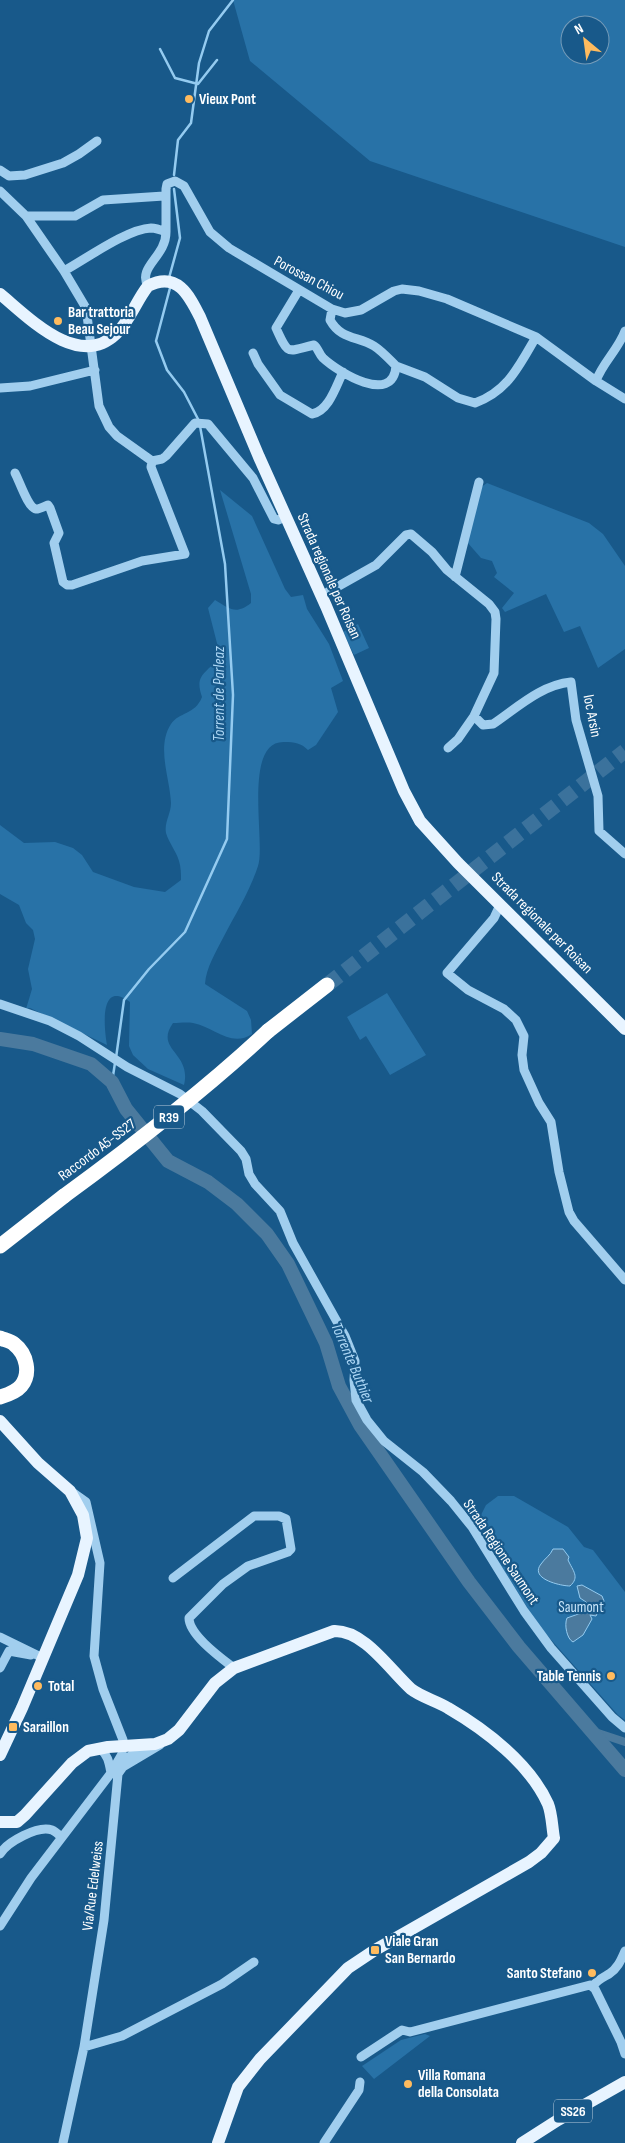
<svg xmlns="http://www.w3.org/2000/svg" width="625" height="2143" font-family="'Sofia Sans Condensed',sans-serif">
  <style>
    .green { fill: #2872a7; fill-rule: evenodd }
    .water { fill: #4b7a9e; stroke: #94cbf0 }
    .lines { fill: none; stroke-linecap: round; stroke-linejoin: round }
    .stream { stroke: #94cbf0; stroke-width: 2.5 }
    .canal { stroke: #4b7a9e; stroke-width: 8 }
    .river { stroke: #4b7a9e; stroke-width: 14 }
    .highway-tunnel { stroke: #3b729c; stroke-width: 15; stroke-dasharray: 15 8; stroke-linecap: butt }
    .minor { stroke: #a1ceee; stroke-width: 9 }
    .major { stroke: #e8f4ff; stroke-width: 12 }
    .highway { stroke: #fff; stroke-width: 15 }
    .highway-bridge { stroke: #fff; stroke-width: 15 }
    .poi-dot { fill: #ffbb5e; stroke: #18598a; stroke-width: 2 }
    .labels { text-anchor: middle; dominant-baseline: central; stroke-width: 4.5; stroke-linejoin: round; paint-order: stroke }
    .shield { fill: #18598a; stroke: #bacddc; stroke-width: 1 }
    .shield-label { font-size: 14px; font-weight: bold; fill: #fff }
    .poi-label { font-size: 15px; font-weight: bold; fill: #fff; stroke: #18598a; text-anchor: start }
    .street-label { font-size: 15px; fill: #fff; stroke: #18598a }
    .park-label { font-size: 15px; fill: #c7e5fa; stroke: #18598a }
    .water-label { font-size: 16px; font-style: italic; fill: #add7f5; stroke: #18598a }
  </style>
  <rect width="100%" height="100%" fill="#18598a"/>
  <path class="green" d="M233,0H625V247L370,161L250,61ZM570,25H600V55H570Z
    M487,483L589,523L603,534L625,566V649L598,668L580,626L564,632L546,594L505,612L502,608L514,593L494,577L497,573L492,561L481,558L467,542L480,488Z
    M220,490L252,516L285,589L291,597L303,595L307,609L329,644L343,681L331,688L338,712L316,745L308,750C301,743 295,742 284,742C242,741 266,844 258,866C250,891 235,915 223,938C216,952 206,968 205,984L247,1011L251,1020L252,1034C231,1048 214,1027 193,1023C187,1022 179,1023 173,1023C154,1050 192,1052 184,1085L148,1069L133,1055L129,1046L130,1002C99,979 104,1028 107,1045L30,1008L26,1009L32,989L28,969L35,939L33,930L26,923L19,905L0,894V825L24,843L55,842L73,848L82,855L93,872L134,887L165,892L181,880C181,874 181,867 179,861C176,851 169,843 166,833C164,822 171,814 171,803C170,778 156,747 171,724C179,712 195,715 202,697C193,672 210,673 220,655L208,608L215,600C230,609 236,615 251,603V594Z
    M358,624L369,648L354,655L343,632Z
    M387,993L426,1055L390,1075L366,1036L360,1040L347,1017Z
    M498,1496H514L568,1527L584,1547L593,1550L625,1592V1720L618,1715L538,1625L476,1525L486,1505Z
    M425,2034L430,2036L374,2079L362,2066L401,2040Z"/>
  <path class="water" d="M553,1549H563L569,1557L568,1560C573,1571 580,1577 570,1586C561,1586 529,1579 541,1564C545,1558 550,1556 553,1549Z
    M582,1585L602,1596L604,1601L596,1616L590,1615L592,1619L583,1635L573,1642C567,1639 564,1625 567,1618L584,1612L590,1614L586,1602L580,1598L577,1586Z"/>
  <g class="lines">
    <path class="stream" d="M160,49L175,78L198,84L217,60
      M174,175L178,140L191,123L199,63L209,31L233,0
      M169,278L180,238L174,189
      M170,288L156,341L167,370L184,392L199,421
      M116,1058L124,1000L149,969L185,932L227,839L233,695L225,564L200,426
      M112,1082L115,1063"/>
    <path class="canal" d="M592,1731L625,1742"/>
    <path class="river" d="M0,1039L33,1044L91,1064L112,1082L126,1109L168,1161L208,1182L237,1204L267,1234L288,1264L326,1343L339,1386L360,1425L469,1582L519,1647L625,1770"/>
    <path class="highway-tunnel" d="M327,985L625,751"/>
    <path class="minor" d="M0,170L9,176L25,175L63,163L79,154L97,141
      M0,191L26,216L64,271L86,308L99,406L109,427L117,436L152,461L162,459L166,456L195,423L208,424L253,478L274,519L278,520L285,517
      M26,216H75L103,200L164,196
      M166,232V189L167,184L175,181L184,186L210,232L229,248L332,309L345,313L361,310L394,291L402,289L419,291L447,299L536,337L596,381L625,399
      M64,271C86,259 127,229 151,228C156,228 161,230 166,232C166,257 137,267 148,286
      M299,290L276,328C289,357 287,351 314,345C318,348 319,354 323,358C338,372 393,406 396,366C389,359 382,351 374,346C358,336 341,340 330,320L332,309
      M253,353L258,364L280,395L312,414C329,411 336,386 343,372
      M396,366L425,377L458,398L475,403C508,391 519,366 536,337
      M596,381C603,362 618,350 625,331
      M0,388L30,386L95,370
      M15,473C19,480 28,508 36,509C40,509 45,506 48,505L50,508L59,533L54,543L63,582L67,585H72L142,561L185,554L151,467L152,461
      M455,577L479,482
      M321,596L376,565L406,535L411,534L432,552L447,570L489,604L495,612L496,619L494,673L474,716L458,739L448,748
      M474,716L483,725L493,724C518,707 541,685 571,682L576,720L598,796L599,831L625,854
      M500,905L494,918L447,973L468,990L504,1009L516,1020L524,1036L522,1055L524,1070L539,1103L551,1122L559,1172L569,1212L574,1221L625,1280
      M0,1004L50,1021L79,1036L127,1067L180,1094L202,1111L241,1151L246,1159L249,1174L255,1184L280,1211L293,1243L345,1336L355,1361L354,1380L356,1400L367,1420L384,1441L423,1472L451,1501L472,1527L524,1611L551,1648L612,1717L625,1728
      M173,1578L254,1516H279L286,1519L291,1549L288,1552L248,1566L223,1584L189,1618C189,1635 221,1658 234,1668
      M0,1637L43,1658
      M0,1668L9,1651L31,1655
      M99,1748C108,1755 109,1762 111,1773
      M120,1764L143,1746
      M0,1854C7,1842 38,1825 52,1830C55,1831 59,1835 61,1837
      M0,1926L31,1878L111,1773L122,1754L123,1740L103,1689L94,1656L100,1563L86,1502L72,1492
      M593,1986C597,1980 602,1978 609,1974C618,1968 621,1960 625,1951
      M84,2047L122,2036L222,1984L254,1962
      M361,2057L402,2030L410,2032L590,1985L595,1989L621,2042L625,2054
      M63,2143L84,2047L104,1920L118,1774L123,1767L160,1745
      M324,2143L359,2090L360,2082"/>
    <path class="major" d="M0,294C28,317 78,370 116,334C130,321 136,301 148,286C177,271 189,295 200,317L259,457L326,606L404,791L420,821L458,863L625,1029
      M0,1421L38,1463L70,1491L83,1515L87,1538L78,1575L22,1708L0,1755
      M0,1822H17L25,1815L72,1763L88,1751L108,1747L155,1744L168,1739L179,1730L215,1683L234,1668L334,1631C364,1630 390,1670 411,1689C421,1697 437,1701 448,1708C486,1730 530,1764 548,1804C552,1814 552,1827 554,1838L541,1853L529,1862L375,1950L348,1968L260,2059L238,2087L218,2143
      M522,2143L558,2120L625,2082"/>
    <path class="highway" d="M268,1031L327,985
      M0,1246L64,1196
      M0,1338C5,1340 11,1341 14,1344C27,1354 31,1374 21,1386C16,1392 7,1395 0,1397"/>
    <path class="highway-bridge" d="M64,1196C135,1144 204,1091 268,1031"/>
  </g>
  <g class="poi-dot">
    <circle cx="189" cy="99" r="5"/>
    <circle cx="58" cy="321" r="5"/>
    <circle cx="611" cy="1676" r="5"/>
    <circle cx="38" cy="1686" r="5"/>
    <rect x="8" y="1722" width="10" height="10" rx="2.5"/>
    <rect x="370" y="1945" width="10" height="10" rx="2.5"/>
    <circle cx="592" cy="1973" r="5"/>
    <circle cx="408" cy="2084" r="5"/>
  </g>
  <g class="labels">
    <g class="shield">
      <rect x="154" y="1105.5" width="30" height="23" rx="4"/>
      <rect x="554" y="2099.5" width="38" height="23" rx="4"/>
    </g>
    <g class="shield-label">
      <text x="169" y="1117">R39</text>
      <text x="573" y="2111">SS26</text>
    </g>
    <g class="poi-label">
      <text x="199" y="99">Vieux Pont</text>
      <text x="68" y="312">Bar trattoria<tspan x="68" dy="17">Beau Sejour</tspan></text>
      <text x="601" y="1676" text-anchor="end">Table Tennis</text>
      <text x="48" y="1686">Total</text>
      <text x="23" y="1727">Saraillon</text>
      <text x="385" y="1941">Viale Gran<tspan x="385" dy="17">San Bernardo</tspan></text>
      <text x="582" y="1973" text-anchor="end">Santo Stefano</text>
      <text x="418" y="2075">Villa Romana<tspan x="418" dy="17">della Consolata</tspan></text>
    </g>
    <g class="street-label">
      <text transform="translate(309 278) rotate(28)">Porossan Chiou</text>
      <text transform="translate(329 576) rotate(66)">Strada regionale per Roisan</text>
      <text transform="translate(592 716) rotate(79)">loc Arsin</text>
      <text transform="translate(542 923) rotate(45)">Strada regionale per Roisan</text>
      <text transform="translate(97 1150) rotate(-37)">Raccordo A5-SS27</text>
      <text transform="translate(501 1552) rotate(56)">Strada Regione Saumont</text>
      <text transform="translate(93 1886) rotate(-83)">Via/Rue Edelweiss</text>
    </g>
    <g class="park-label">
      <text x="581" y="1607">Saumont</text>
    </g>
    <g class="water-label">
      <text transform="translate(219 694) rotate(-90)">Torrent de Parleaz</text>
      <text transform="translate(352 1363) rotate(67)">Torrente Buthier</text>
    </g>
  </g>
  <g transform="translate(585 40) rotate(331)"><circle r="24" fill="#18598a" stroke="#749bb9"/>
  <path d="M0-4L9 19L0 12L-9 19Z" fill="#ffbb5e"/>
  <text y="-8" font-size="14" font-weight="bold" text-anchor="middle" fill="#ffffff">N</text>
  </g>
</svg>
